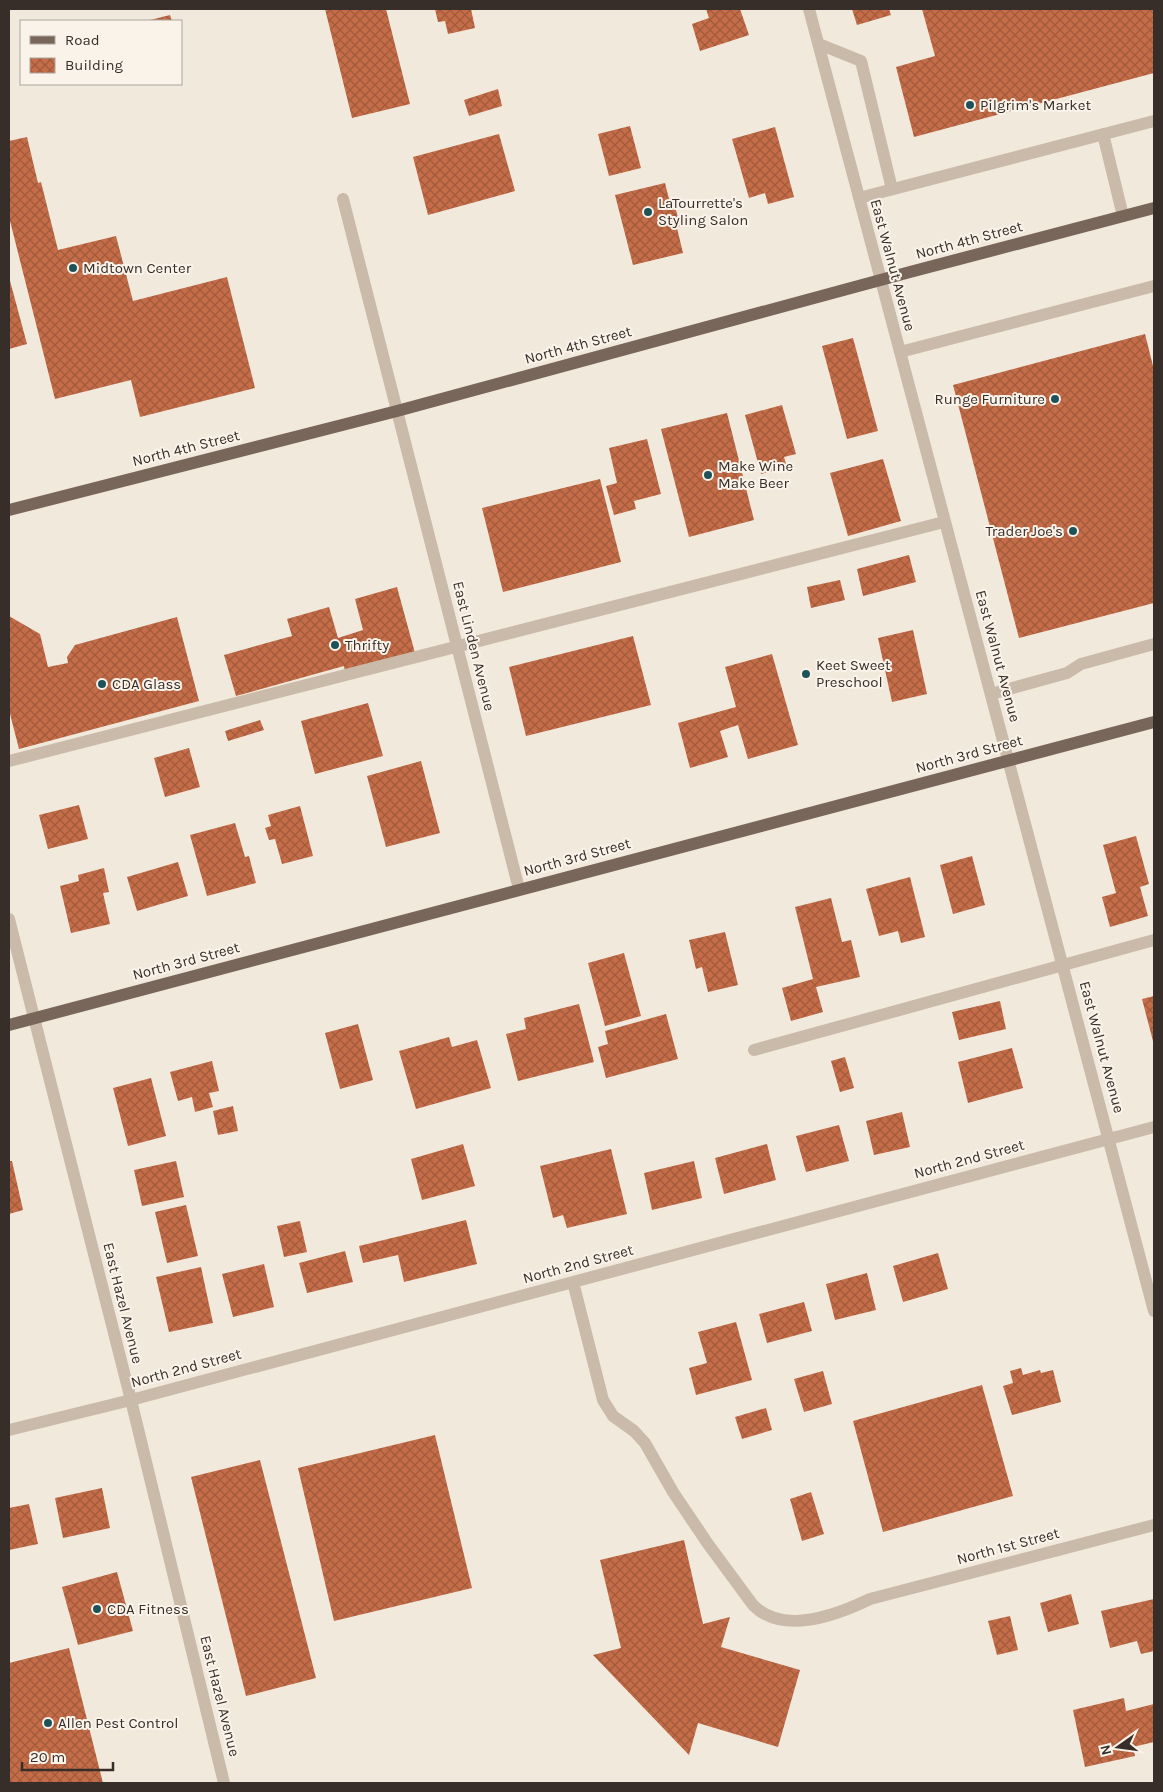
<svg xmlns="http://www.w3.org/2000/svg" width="1163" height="1792" font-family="Karla,sans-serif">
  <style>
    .building { fill: url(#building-cross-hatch) }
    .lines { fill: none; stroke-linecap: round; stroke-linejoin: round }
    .minor { stroke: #cabaa9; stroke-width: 12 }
    .major { stroke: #79665a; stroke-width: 12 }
    .poi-dot { fill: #1e5259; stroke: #faf3ea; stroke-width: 2 }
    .labels { text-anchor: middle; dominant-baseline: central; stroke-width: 4; stroke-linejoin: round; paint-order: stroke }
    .poi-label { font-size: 15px; fill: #382e29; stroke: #faf3ea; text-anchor: start }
    .street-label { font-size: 15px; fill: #382e29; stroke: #faf3ea }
  </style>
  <defs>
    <pattern id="building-cross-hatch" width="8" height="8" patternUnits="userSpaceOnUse" patternTransform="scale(1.25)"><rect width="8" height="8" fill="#c56d48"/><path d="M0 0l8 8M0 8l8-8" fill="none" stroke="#a15a3c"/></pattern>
  </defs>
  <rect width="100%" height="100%" fill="#f2e9dd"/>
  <path class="building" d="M325,9H386L410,104L352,118Z
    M435,9H471L475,28L448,34L445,21L438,22Z
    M706,9H740L749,35L700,51L692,24L709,18Z
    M852,9H889L891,15L857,25Z
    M922,9H1154V73L914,137L896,67L935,56Z
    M170,15L172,21H146Z
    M498,89L502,106L469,116L464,100Z
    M630,126L641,168L609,176L598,134Z
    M775,127L794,197L768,204L765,193L749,198L732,139Z
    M499,134L515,191L428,215L413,157Z
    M27,137L38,183L41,182L58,250L116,236L133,301L227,277L255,388L140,417L131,380L55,399L9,217V141Z
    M665,183L669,199L673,198L680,226L677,228L683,253L633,265L615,195Z
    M9,277L27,344L9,349Z
    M1145,334L1154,370V603L1019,638L953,385Z
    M853,338L878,431L847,439L822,346Z
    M782,405L796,454L784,457L787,467L761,474L745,415Z
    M727,413L754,520L689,537L661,429Z
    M647,439L661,494L634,501L636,509L614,515L606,486L617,483L609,448Z
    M883,459L901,521L848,536L830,473Z
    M600,479L621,562L503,592L482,508Z
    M909,555L916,582L863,596L857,569Z
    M840,580L845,600L811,608L807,587Z
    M397,587L415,653L345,673L344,666L236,696L224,655L292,636L287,619L329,607L338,638L363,630L355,599Z
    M9,616L40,634L48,667L68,663L67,657L75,645L177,617L199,701L19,749L9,710Z
    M913,630L927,694L892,702L878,638Z
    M633,636L651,705L526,736L509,667Z
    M772,654L798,745L748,759L738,725L720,731L728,757L690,768L678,723L736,707L725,667Z
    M368,703L383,756L315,774L301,721Z
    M260,720L264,730L228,741L225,731Z
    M189,748L200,787L165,797L154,758Z
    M421,761L440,833L386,847L367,776Z
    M79,805L88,839L48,849L39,815Z
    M300,806L313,856L282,864L275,839L269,840L265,828L271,826L268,815Z
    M235,823L245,857L249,856L256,883L207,896L190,835Z
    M1136,836L1149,884L1140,887L1148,916L1110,927L1102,897L1116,893L1103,845Z
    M972,856L985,905L953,914L940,865Z
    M178,862L188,896L137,911L127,877Z
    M104,868L109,892L103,893L110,924L71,933L60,886L79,881L78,875Z
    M910,877L925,937L901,943L898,931L879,936L866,889Z
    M831,898L842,942L851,940L860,977L816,987L823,1012L791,1021L782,988L813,979L795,907Z
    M725,932L738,985L708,992L702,967L696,969L689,940Z
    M624,953L641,1016L605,1026L588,963Z
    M1154,996V1045L1142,999Z
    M1000,1001L1006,1029L959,1040L952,1012Z
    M579,1004L594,1062L518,1081L506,1034L526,1029L524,1018Z
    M666,1014L678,1059L606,1078L598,1047L608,1044L605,1031Z
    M358,1024L373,1080L340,1089L325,1033Z
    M449,1037L452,1047L477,1040L491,1088L416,1109L399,1051Z
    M1012,1048L1023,1088L968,1103L958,1062Z
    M845,1057L854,1088L840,1092L831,1061Z
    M212,1061L219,1091L209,1093L213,1107L195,1112L192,1097L178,1101L170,1072Z
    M151,1078L166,1136L128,1146L113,1088Z
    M233,1106L238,1131L218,1135L213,1111Z
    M902,1112L910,1147L874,1155L866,1121Z
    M839,1125L849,1161L806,1172L796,1136Z
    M463,1144L475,1186L422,1200L411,1159Z
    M767,1144L776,1180L724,1194L715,1158Z
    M611,1149L627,1214L567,1228L563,1215L553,1218L540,1166Z
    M9,1161H12L23,1210L9,1214Z
    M176,1161L184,1197L142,1206L134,1170Z
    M694,1161L702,1198L652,1210L644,1173Z
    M186,1205L198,1256L167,1263L155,1212Z
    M466,1220L477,1264L404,1282L398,1255L363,1263L359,1246Z
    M300,1221L307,1252L284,1257L277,1226Z
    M345,1251L353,1282L307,1293L299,1263Z
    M938,1253L948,1289L903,1302L893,1266Z
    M264,1264L274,1307L233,1317L222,1274Z
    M201,1267L213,1323L169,1332L156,1277Z
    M867,1273L876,1310L835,1320L826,1284Z
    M804,1302L812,1331L767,1343L759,1314Z
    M736,1322L752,1380L696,1395L689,1368L707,1363L698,1332Z
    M1021,1368L1023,1375L1040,1370L1041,1373L1053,1370L1061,1402L1012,1415L1003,1386L1013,1383L1010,1371Z
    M823,1371L832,1404L804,1412L794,1379Z
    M982,1385L1013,1496L883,1532L853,1421Z
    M766,1408L772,1430L742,1439L735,1417Z
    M435,1435L472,1588L334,1621L298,1468Z
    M260,1460L316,1678L246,1696L191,1477Z
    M102,1488L110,1528L63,1538L55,1498Z
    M811,1492L824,1534L802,1541L790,1499Z
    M29,1504L38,1544L9,1550V1508Z
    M684,1540L703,1624L730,1617L721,1647L800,1670L778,1747L698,1723L689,1755L593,1655L621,1648L600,1560Z
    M117,1572L133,1631L78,1645L62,1587Z
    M1071,1594L1079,1624L1048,1632L1040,1603Z
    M1154,1599V1651L1141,1654L1137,1641L1110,1648L1101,1611Z
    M1010,1616L1018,1650L997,1655L988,1621Z
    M69,1648L103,1783H9V1663Z
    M1124,1698L1126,1711L1154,1704V1742L1133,1747L1135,1756L1085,1767L1073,1710Z"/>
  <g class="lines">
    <path class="minor" d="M809,9C924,443 1040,877 1154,1311
      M819,44L861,61L892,189
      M1103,134L1123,216
      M859,198L1154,121
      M343,199L519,889
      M900,352L1154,286
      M991,694L1067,673L1081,664L1154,644
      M9,761L944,522
      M9,919L131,1400L224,1783
      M754,1050L1154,940
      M573,1282L603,1400L613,1416L634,1431L645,1443L673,1492L708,1544L753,1605C783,1636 837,1615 870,1599L1154,1525
      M9,1430L131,1400L1154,1127"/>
    <path class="major" d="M9,510L397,411L910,272L1154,208
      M9,1025L1154,722"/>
  </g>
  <g class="poi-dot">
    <circle cx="970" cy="105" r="5"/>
    <circle cx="648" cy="212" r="5"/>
    <circle cx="73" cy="268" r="5"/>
    <circle cx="1055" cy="399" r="5"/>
    <circle cx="708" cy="475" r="5"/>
    <circle cx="1073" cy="531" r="5"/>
    <circle cx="335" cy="645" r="5"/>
    <circle cx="806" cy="674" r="5"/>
    <circle cx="102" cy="684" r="5"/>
    <circle cx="97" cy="1609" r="5"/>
    <circle cx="48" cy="1723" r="5"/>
  </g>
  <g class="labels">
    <g class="poi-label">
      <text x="980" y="105">Pilgrim's Market</text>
      <text x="658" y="203">LaTourrette's<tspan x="658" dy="17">Styling Salon</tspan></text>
      <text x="83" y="268">Midtown Center</text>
      <text x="1045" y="399" text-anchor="end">Runge Furniture</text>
      <text x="718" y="466">Make Wine<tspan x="718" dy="17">Make Beer</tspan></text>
      <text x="1063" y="531" text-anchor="end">Trader Joe's</text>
      <text x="345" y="645">Thrifty</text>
      <text x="816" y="665">Keet Sweet<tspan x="816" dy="17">Preschool</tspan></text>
      <text x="112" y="684">CDA Glass</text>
      <text x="107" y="1609">CDA Fitness</text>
      <text x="58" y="1723">Allen Pest Control</text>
    </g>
    <g class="street-label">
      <text transform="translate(969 240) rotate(-15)">North 4th Street</text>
      <text transform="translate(893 265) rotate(75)">East Walnut Avenue</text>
      <text transform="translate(578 345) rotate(-15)">North 4th Street</text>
      <text transform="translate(186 448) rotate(-14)">North 4th Street</text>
      <text transform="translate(474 646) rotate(76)">East Linden Avenue</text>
      <text transform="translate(998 656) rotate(75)">East Walnut Avenue</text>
      <text transform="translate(969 754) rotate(-15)">North 3rd Street</text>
      <text transform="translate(577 857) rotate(-15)">North 3rd Street</text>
      <text transform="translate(186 961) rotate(-15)">North 3rd Street</text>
      <text transform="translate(1102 1047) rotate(75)">East Walnut Avenue</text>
      <text transform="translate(969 1159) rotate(-15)">North 2nd Street</text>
      <text transform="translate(578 1264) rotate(-15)">North 2nd Street</text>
      <text transform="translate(123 1303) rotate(76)">East Hazel Avenue</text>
      <text transform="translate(186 1368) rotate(-15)">North 2nd Street</text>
      <text transform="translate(1008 1546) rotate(-15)">North 1st Street</text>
      <text transform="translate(220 1696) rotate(76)">East Hazel Avenue</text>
    </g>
  </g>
  <rect width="1163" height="1792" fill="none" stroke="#382e29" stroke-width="20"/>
  <rect x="20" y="20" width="162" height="65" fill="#faf3ea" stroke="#aca49d"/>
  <rect x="30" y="36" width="25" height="8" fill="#79665a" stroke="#aca49d"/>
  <text x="65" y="45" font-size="15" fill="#382e29">Road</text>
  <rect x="30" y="58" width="25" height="15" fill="url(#building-cross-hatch)" stroke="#aca49d"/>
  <text x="65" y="70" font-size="15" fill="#382e29">Building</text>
  <g transform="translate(1118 1747) rotate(256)" stroke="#faf3ea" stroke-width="4" paint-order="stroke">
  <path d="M0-4L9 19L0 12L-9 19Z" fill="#382e29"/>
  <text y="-8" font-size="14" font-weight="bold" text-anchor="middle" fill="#382e29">N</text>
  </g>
  <path d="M22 1762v8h91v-8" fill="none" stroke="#382e29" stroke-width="2.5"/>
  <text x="30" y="1762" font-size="15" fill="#382e29" stroke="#faf3ea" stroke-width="4" paint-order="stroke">20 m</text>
</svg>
